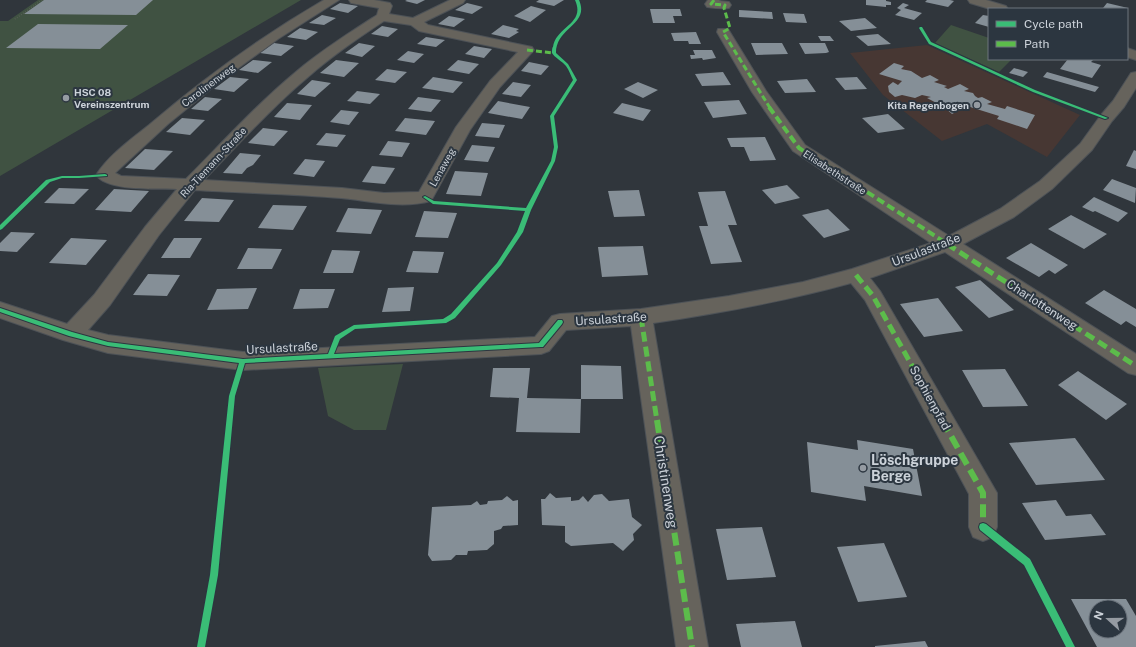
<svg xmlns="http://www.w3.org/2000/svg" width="1136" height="647" font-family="'Public Sans',sans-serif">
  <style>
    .education { fill: #473733 }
    .green { fill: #405242 }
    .building { fill: #858f97; fill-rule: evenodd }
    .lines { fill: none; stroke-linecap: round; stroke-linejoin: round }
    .street-casing { stroke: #4d5257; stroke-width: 2 }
    .path { stroke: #666661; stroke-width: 1.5; stroke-dasharray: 0.5 2; stroke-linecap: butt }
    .street { fill: #66635c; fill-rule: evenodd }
    .quiet-far3 { stroke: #5cbc4b; stroke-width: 3; stroke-dasharray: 6 3; stroke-linecap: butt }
    .quiet-far2 { stroke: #5cbc4b; stroke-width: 4; stroke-dasharray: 8 4; stroke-linecap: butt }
    .quiet-far1 { stroke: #5cbc4b; stroke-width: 5; stroke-dasharray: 10 5; stroke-linecap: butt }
    .quiet { stroke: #5cbc4b; stroke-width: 6; stroke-dasharray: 13 6; stroke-linecap: butt }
    .cycleway-casing { stroke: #2c3640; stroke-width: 2 }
    .cycleway { fill: #3abd76; fill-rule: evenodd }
    .poi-dot { fill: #959ba2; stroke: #2c3640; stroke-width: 1.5 }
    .labels { text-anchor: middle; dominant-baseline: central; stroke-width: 4; stroke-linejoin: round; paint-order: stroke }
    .far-street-label { font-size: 10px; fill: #ccd2d9; stroke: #2c3640 }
    .far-poi-label { font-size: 10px; font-weight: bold; fill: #ccd2d9; stroke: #2c3640; text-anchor: start }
    .street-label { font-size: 12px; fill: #ccd2d9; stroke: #2c3640 }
    .near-poi-label { font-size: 14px; font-weight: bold; fill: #ccd2d9; stroke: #2c3640; text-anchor: start }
    .near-street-label { font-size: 14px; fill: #ccd2d9; stroke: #2c3640 }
  </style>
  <rect width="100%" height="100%" fill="#30363c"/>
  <path class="education" d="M927,45L1080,115L1047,157L987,124L942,141L883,95L850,53Z"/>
  <path class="green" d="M38,0H301L0,176V21H8Z
    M951,25L989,38V59H1012L999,72L935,43Z
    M403,364L386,430H354L328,416L318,368Z"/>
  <path class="building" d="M44,0H153L136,15L24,14Z
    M407,0H425L417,4L405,1Z
    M539,0H564L554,6L536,2Z
    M866,0H886V1L891,2V5H886V7L866,5Z
    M927,0H950L954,1L948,7L925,2Z
    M340,3L358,6L348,13L330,9Z
    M467,3L483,7L472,14L455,10Z
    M903,3L909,5L904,8L922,13L914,20L895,15L901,10L897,8Z
    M1107,3L1128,8V9L1103,8Z
    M531,6L546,10L530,22L514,16Z
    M650,9H680L682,16H673L675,23H653Z
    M739,10L772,12L773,19L739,17Z
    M783,13L804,14L807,23L786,22Z
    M322,15L336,18L324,25L309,23Z
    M983,15L989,16V27L975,23Z
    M449,16L465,19L454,27L438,24Z
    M865,18L877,28L851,31L839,21Z
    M38,24L128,25L100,49L6,48Z
    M503,25L519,29L516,31L519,32L509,38L491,34Z
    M382,26L398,29L388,37L371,34Z
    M300,28L318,32L306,40L287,37Z
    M696,32L701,44H689L688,41H674L671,33Z
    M878,34L891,44L868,46L856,36Z
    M818,36H830L834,41H821Z
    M426,37L445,40L436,47L417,44Z
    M274,43L294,46L281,56L260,53Z
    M359,43L375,46L362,57L345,53Z
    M751,43H782L788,54L756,55Z
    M799,43H825L829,52L826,53L805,54Z
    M474,46L492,49L484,58L465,54Z
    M693,50H712L716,58L703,60L702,58L691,59L690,55H695Z
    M408,51L424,54L414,63L397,60Z
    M1068,59H1094L1091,62L1101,65L1092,78L1060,69Z
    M253,60L272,62L258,73L239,70Z
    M336,60L359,63L344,77L320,73Z
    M458,60L479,64L469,74L447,70Z
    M529,62L549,66L541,75L521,71Z
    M894,63L904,66L901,69L911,71L922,78L930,75L939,80L934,82L947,86L944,87L948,89L960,84L969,89L964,91L973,93L975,96L978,98L982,97L992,102L987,104L1005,109L1007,106L1035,115L1027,129L997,119L999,116L967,106L952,114L944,107L927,98L931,97L922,95L915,98L902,95L895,97L889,92L888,86L893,82L898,85L902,81L879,74Z
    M1014,68L1028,72L1023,77L1009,73Z
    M387,69L407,72L395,83L375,80Z
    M723,72L731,85L702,86L695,74Z
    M1047,72L1099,87L1095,92L1043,77Z
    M230,77L249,79L234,92L214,89Z
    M433,77L463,82L453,93L422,88Z
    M857,77L867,89L845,90L835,78Z
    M807,79L816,92L785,93L777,81Z
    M312,80L331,83L315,97L297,94Z
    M513,82L531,85L521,97L502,94Z
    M638,82L658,90L643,98L624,89Z
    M357,91L380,94L370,104L347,101Z
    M205,97L222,99L208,111L191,109Z
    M418,97L441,100L431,112L408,109Z
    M739,100L747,114L713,118L704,102Z
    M498,101L530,107L522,119L488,113Z
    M287,103L312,105L300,120L274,117Z
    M622,103L651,110L643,121L613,113Z
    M341,110L359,112L349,125L330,122Z
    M888,114L905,129L878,133L862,118Z
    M182,118L205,120L190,135L166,132Z
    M405,118L435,121L426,135L395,131Z
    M482,123L505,125L499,138L475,136Z
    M263,128L288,131L274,146L248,143Z
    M326,133L346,135L337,147L316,145Z
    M765,137L776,160L750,161L744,147H731L727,138Z
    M388,141L410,143L402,157L379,155Z
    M472,145L495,147L488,162L464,160Z
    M145,149L173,151L154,170L125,168Z
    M1134,150L1136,151V169L1126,166Z
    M240,153L261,155L253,165L247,168L242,174L223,173Z
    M305,159L325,161L314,177L293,174Z
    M372,166L395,168L385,184L362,182Z
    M455,171L488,173L481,196L446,194Z
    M1112,179L1136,188L1135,203L1103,190Z
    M787,185L800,198L775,204L762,190Z
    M59,188L89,189L74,204L44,203Z
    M114,189L131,190L149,191L131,212L95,210Z
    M639,190L645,216L614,217L608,191Z
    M725,191L737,225H728L742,262L711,264L699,226H708L698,192Z
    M1094,197L1128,213L1118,222L1095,211L1093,212L1082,207Z
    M202,198L234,200L219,222L184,221Z
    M273,205L307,206L293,230L258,228Z
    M348,208L382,210L371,234L336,232Z
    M828,209L850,230L824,238L802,215Z
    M424,211L457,213L448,238L415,237Z
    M1071,215L1107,234L1084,249L1048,229Z
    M11,232L35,233L17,252L0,251V243Z
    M71,238L107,240L86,265L49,263Z
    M174,238H202L190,258H161Z
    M1031,243L1068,265L1055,274L1049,270L1039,277L1006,258Z
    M643,246L648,275L602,277L598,247Z
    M248,248L282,249L272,269H237Z
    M332,250L360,251L353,273H323Z
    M413,251L444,252L438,273L406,272Z
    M148,274L180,275L167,296L133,295Z
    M980,280L1014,310L989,318L955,287Z
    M414,287L410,311L382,312L388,288Z
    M257,288L248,309L207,310L217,289Z
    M300,289H335L328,308L293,309Z
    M1104,290L1136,309V327L1126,321L1121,325L1085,303Z
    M938,298L963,331L924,337L900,304Z
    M581,365L621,366L623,399H581L580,433L516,432L519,398L490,397L493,368H530L527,398L581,399Z
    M1005,369L1028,406L983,407L962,370Z
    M1078,371L1127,404L1106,420L1058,385Z
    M1075,438L1105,480L1036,485L1009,443Z
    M857,440L913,449L922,496L864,486L866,501L811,492L807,442L858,450Z
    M550,493L556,498L571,497V501L579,500L583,496L588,502L594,495L602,494L609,501L629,499L632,517L642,525L633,534L634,540L623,551L613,543L571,546L565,542V526L542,525L541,499H545Z
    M507,496L513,501L518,500V525L503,526L501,529L494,531V544L487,550L468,551L467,555H456L451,560L432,561L428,555L432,507L471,505L477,501L480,505L487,504L488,501L502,500Z
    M1056,500L1066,516L1091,514L1106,535L1045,540L1022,503Z
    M762,527L776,577L727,580L716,529Z
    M884,543L907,597L858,602L837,547Z
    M1071,599H1126L1136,616V647H1097ZM1096,607H1120V631H1096Z
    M795,621L802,647H741L736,624Z
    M925,641L928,647H875V646Z"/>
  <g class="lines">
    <g class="street-casing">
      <path id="street" d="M324,0H339L278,39L222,80L168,124L115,173L121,176L186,179C222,143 257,104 297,71C322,50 349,33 377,15L379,8L351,3L349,0H374L390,3L392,6L389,14L413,18L450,0H465L463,3L424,22L428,25L532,47L534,50L500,87L470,130L431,201C401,209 371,201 341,198C292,194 244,193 195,190L159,235L110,305L88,330L108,335L243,352L535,337L552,316L560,314L641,309L729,296L803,282L852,269L931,243L793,151L752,92L717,32L718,29H728L766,91L805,145L949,236L1000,209L1040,181L1080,144L1101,115L1113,101L1131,73L1136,72V88L1124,107L1112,121L1092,150L1052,189L1014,217L963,244L1136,354V375L1128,373L945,252L870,278L880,291L997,493V527L993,537L983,541L973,537L969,527V494L865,300L851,283C786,301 720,313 653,323L708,647H676L631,326L566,330L549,351L541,354L243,370L108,353L63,340L0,318V302L67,324L94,295L145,227L177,189C158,188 108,192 96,175C109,155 130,140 149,125C204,78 262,36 324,0ZM384,21L411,25L419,31L518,52L490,81L456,127L419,192L384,193L342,188L204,180C238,145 271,108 308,77C332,56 358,38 384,21Z
        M708,0H720L719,1L729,2L731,5L729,8C722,9 714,8 707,7L705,4Z
        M968,0H986L1006,6L1008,9H990L970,3Z
        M1127,48L1136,51V60L1127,57Z"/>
    </g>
    <path class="path" d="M15,19L42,0"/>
    <use href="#street" class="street"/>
    <path class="quiet-far3" d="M714,0L711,4L725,5L724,8L730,28L723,32L770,108
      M527,50L554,53"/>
    <path class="quiet-far2" d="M769,107L799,148L949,245"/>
    <path class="quiet-far1" d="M947,244L1136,366
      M856,275L873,296L943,421
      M641,317L657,421"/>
    <path class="quiet" d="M657,420L692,647
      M942,420L983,493V527L986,529"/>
    <g class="cycleway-casing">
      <path id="cycleway" d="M575,0H579C590,25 556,27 556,53L568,64L577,80L554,116L558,147L555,161L531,210L523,232L501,265L455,318L446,323L355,329L340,339L334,354L539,343L558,320H562L563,322L562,324L543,347H541L245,363L235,396L218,575L205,647H197L210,575L229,396L239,363L108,346L69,336L0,312V308L72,332L108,342L243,359L328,354L335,336L354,325L443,319L451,314L497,263L517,232L525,211L433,204L423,197L425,196L434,201L526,208L551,161L554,147L550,116L573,80C571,76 569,70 566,66C563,62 554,57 552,53C552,52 552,47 553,47C556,26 586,24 575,0Z
        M920,27H922L931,42L1035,90L1108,118L1105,119L1033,92L929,44L919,28Z
        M105,174L107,175V176L79,178H62L50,182L2,229L0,230V225L46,180L62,176H79Z
        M983,523L986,524L1030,559L1075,647H1066L1024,565L980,530L979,527L980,524Z"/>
    </g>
    <use href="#cycleway" class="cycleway"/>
  </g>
  <g class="poi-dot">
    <circle cx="66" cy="98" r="4"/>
    <circle cx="977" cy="105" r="4"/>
    <circle cx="863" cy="468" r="4"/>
  </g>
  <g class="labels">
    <g class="far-street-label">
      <text transform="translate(208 85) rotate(-37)">Carolinenweg</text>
      <text transform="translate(213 162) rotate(-47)">Ria-Tiemann-Straße</text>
      <text transform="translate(442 167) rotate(-61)">Lenaweg</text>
      <text transform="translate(835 172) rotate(33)">Elisabethstraße</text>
    </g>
    <g class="far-poi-label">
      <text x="74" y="92">HSC 08<tspan x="74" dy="12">Vereinszentrum</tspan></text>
      <text x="969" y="105" text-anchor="end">Kita Regenbogen</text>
    </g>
    <g class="street-label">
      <text transform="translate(926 250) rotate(-21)">Ursulastraße</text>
      <text transform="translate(1042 305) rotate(33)">Charlottenweg</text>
      <text transform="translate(611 319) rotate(-4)">Ursulastraße</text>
      <text transform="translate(282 348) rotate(-3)">Ursulastraße</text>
      <text transform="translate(930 398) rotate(61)">Sophienpfad</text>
    </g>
    <g class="near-poi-label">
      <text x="871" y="460">Löschgruppe<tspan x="871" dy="16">Berge</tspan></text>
    </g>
    <g class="near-street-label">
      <text transform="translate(666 482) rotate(81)">Christinenweg</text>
    </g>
  </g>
  <rect x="988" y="8" width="140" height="52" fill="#2c3640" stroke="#6c747d"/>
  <rect x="996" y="21" width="20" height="6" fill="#3abd76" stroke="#6c747d"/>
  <text x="1024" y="28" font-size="12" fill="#ccd2d9">Cycle path</text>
  <rect x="996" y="41" width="20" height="6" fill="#5cbc4b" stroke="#6c747d"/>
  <text x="1024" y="48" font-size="12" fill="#ccd2d9">Path</text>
  <g transform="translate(1108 619) rotate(291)"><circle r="19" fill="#2c3640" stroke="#6c747d"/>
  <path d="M0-3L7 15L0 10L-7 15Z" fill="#959ba2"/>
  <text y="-6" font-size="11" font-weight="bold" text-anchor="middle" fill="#ccd2d9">N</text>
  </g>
</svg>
